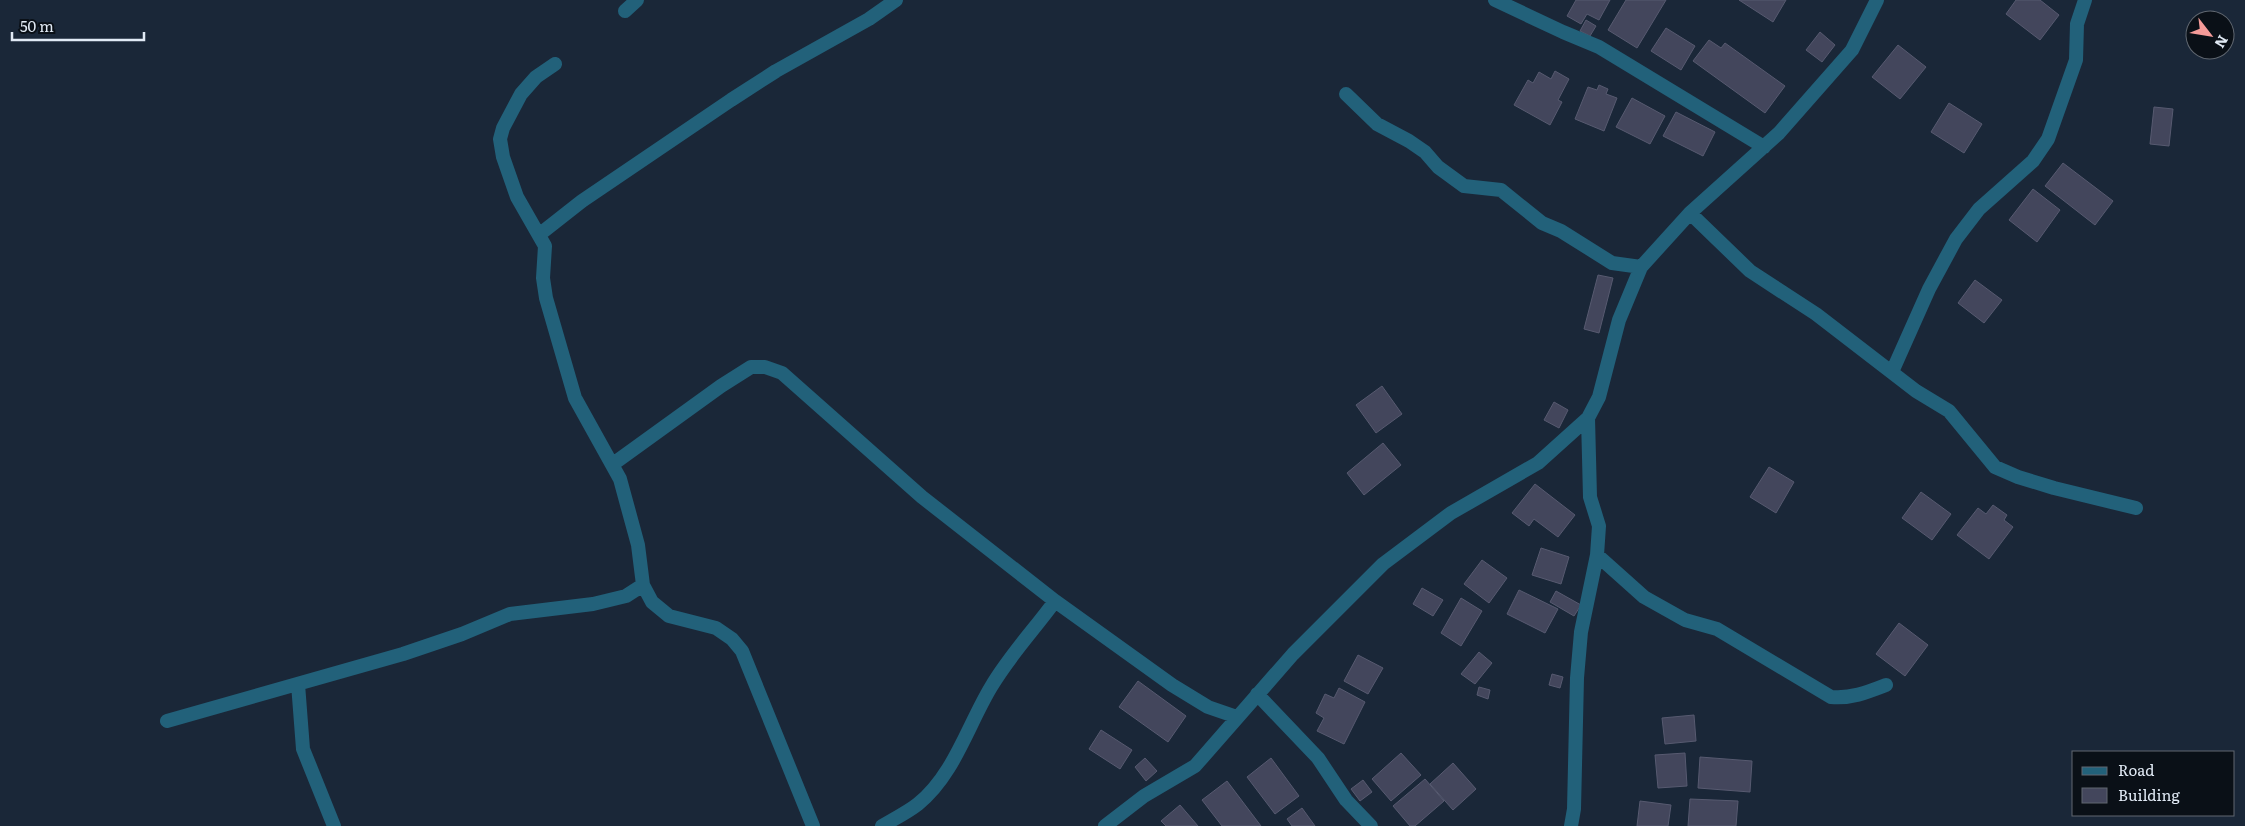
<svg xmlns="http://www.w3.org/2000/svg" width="2245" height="826" font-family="Literata,serif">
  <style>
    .building { fill: #43465c; stroke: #575a70 }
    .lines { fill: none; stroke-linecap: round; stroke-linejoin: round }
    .minor { stroke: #22617a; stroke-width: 14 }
  </style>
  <rect width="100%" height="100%" fill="#1a2738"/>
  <path class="building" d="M1576,0H1610L1599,20L1587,14L1581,24L1567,16Z
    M1626,0H1666L1637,48L1608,30Z
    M1739,0H1786L1773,22Z
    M2016,0H2040L2059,15L2040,40L2006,14Z
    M1586,20L1596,26L1590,36L1580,31Z
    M1666,28L1695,46L1681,70L1651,51Z
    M1820,32L1835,45L1822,62L1806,50Z
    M1709,40L1721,48L1725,43L1785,86L1765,113L1693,61Z
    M1898,45L1926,67L1900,99L1872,77Z
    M1555,71L1569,79L1558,100L1562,102L1550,125L1514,105L1528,80L1533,83L1539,72L1551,79Z
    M1599,85L1608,89L1606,94L1617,98L1604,131L1575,119L1588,87L1597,90Z
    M1632,98L1665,116L1650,144L1616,127Z
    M1949,103L1982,124L1964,153L1931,132Z
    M2154,107L2173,109L2169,146L2150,144Z
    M1676,112L1715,132L1703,156L1663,136Z
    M2063,163L2113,201L2095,225L2045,186Z
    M2033,189L2060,210L2037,242L2009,220Z
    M1598,275L1613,278L1599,333L1584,329Z
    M1975,280L2002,300L1984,323L1958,303Z
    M1382,386L1402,414L1376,433L1356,405Z
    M1554,402L1568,410L1559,428L1544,420Z
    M1383,443L1401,465L1364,495L1347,473Z
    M1769,467L1794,482L1776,513L1750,497Z
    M1535,484L1575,515L1558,537L1534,519L1529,526L1512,513Z
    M1921,492L1951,514L1932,540L1902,518Z
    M1993,505L2007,515L2004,520L2013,527L1989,559L1957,535L1978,508L1986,514Z
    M1541,548L1569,557L1561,584L1532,575Z
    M1482,560L1507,578L1489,603L1464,584Z
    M1422,588L1443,600L1433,616L1413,604Z
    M1519,590L1558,609L1545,633L1507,614Z
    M1556,591L1581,605L1574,616L1550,602Z
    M1461,598L1482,611L1461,646L1441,633Z
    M1899,623L1928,645L1905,676L1876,654Z
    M1479,652L1492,663L1475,684L1461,674Z
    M1358,655L1383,668L1368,694L1344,681Z
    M1552,674L1563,677L1560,688L1549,685Z
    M1138,681L1186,716L1168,742L1119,707Z
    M1479,687L1490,690L1488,699L1477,695Z
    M1339,688L1365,702L1344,744L1317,731L1324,718L1316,713L1325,694L1334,698Z
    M1694,715L1696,741L1665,744L1662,718Z
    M1101,730L1132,750L1120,769L1089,749Z
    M1401,753L1421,775L1391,801L1372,779Z
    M1685,753L1687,786L1658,788L1655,755Z
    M1700,757L1752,761L1750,792L1698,788Z
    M1145,758L1157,771L1146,781L1135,767Z
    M1271,758L1299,796L1275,814L1247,777Z
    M1453,763L1476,789L1453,810L1430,784Z
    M1425,779L1444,801L1415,826H1410L1393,806Z
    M1363,780L1372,792L1360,801L1351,789Z
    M1227,781L1261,826H1222L1202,800Z
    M1690,799L1738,801L1736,826H1688Z
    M1640,801L1671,805L1668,826H1637Z
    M1180,805L1198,826H1166L1161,821Z
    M1302,808L1315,826H1292L1287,819Z"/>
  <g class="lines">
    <path class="minor" d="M1495,0L1563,32L1599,47L1764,147
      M625,11L637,0
      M555,64L536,77L521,94L503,128L500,139L503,157L517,197L545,246L543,278L546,298L575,398L620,479L638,545L643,585L652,602L669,616L716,628L732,639L742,651L813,826
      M1346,94L1377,124L1409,141L1425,152L1438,167L1464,186L1501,190L1542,223L1561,231L1612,263L1641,267
      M1690,213L1750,271L1816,314L1916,391L1949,411L1995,467L2018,477L2054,488L2136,508
      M540,234L582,201L731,100L776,71L869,19L896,0
      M1892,372L1929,289L1956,239L1979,209L2033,161L2048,139L2076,60L2077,24L2085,0
      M613,464L721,386L751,367H765L782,373L922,497L1055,601L1172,685L1208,707L1237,717
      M1597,555L1644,597L1685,620L1717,629L1831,697C1851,699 1868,692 1886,685
      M298,684L303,749L334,826
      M1257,694L1318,758L1346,800L1371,826
      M167,721L403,654L462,634L510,614L593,604L626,596L643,585
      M882,826C894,819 908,812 918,804C954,775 968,725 991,687C1009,656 1034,630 1055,601
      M1105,826L1144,796L1195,766L1293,654L1383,564L1451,513L1538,463L1588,418
      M1571,826L1574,809L1577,678L1581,632L1597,555L1599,526L1590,497L1588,418L1599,397L1619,320L1641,267L1690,213L1779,133L1852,50L1877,0"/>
  </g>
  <rect x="2072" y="751" width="162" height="65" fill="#0a1017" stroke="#606770"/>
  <rect x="2082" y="767" width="25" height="8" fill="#22617a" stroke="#606770"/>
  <text x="2118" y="776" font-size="15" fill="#e1eaf5">Road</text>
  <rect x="2082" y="788" width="25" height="15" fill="#43465c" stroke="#606770"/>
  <text x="2118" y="801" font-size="15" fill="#e1eaf5">Building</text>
  <g transform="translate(2210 35) rotate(121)"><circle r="24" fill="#0a1017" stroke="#606770"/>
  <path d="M0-4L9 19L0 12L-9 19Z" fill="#f59b99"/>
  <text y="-8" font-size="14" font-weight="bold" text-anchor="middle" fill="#e1eaf5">N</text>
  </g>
  <path d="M12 32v8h132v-8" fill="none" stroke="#e1eaf5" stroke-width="2.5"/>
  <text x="20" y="32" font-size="15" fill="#e1eaf5" stroke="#0a1017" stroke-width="4" paint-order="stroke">50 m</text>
</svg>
